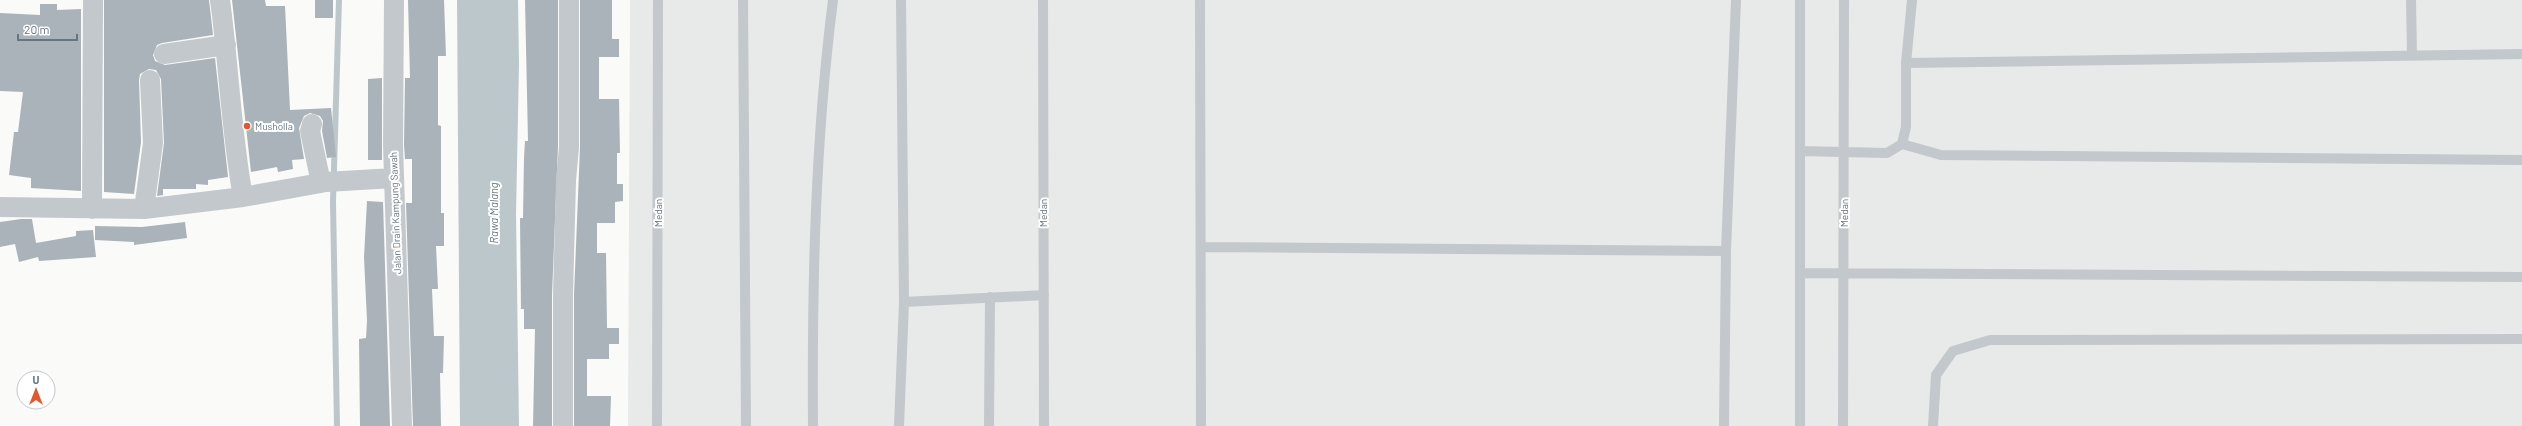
<svg xmlns="http://www.w3.org/2000/svg" width="2522" height="426" font-family="Barlow,sans-serif">
  <style>
    .built { fill: #e8e9e9 }
    .water { fill: #bbc7cb }
    .lines { fill: none; stroke-linecap: round; stroke-linejoin: round }
    .stream { stroke: #bbc7cb; stroke-width: 6 }
    .building { fill: #aab3b9 }
    .lane { stroke: #c3c8cc; stroke-width: 10 }
    .street { stroke: #c3c8cc; stroke-width: 20 }
    .poi-dot { fill: #e4572e; stroke: #fff; stroke-width: 1.5 }
    .labels { text-anchor: middle; dominant-baseline: central; stroke-width: 4; stroke-linejoin: round; paint-order: stroke }
    .poi-label { font-size: 10px; fill: #657683; stroke: #fff; text-anchor: start }
    .street-label { font-size: 10px; fill: #657683; stroke: #fff }
    .water-label { font-size: 11px; font-style: italic; fill: #60757c; stroke: #fff }
  </style>
  <rect width="100%" height="100%" fill="#fafaf8"/>
  <path class="built" d="M630,0H2522V426H628Z"/>
  <path class="water" d="M457,0H518L519,64L516,214L519,426H460Z"/>
  <g class="lines">
    <path class="stream" d="M337,426L333,202L339,0"/>
  </g>
  <path class="building" d="M104,0H209L213,35L162,43L157,45L153,55L155,61L165,65L215,58L228,177L208,180V185L196,184V189H163V195L157,196L164,143L161,79L156,70L149,69L140,74L139,80L141,142L134,194L104,192Z
    M232,0H265L266,6H285L290,110L331,108L336,157L327,158L322,131L323,121L320,116L310,113L304,116L299,128L304,159L292,160L293,169L278,172L277,167L251,172Z
    M315,0H333V18H315Z
    M408,0H444L446,56H438V125L441,126V213H444V246H436L438,289H432L434,336H444L443,373H440L441,426H413L406,203H412V159H405L404,145L405,78H410Z
    M525,0H558V146L552,295V426H533L535,329H524V309H521L520,218H523L524,158L525,141H528Z
    M580,0H612V39H619V57H599V99H619L620,153H617V184H623V201L615,202V223H597V253H606L607,328H619V344H609V359H587V396H611L610,426H574V295L580,147Z
    M40,4H57V10L81,9V191L31,188V178L9,175L14,132H18L23,92L0,91V13L40,15Z
    M382,78V160H368V79Z
    M367,201L383,202L390,426H360L359,339L366,338L367,321L364,257Z
    M21,219H32L36,243L76,236V231L93,230L96,257L39,261L38,257L19,262L15,244L0,247V222Z
    M185,222L187,238L134,245V242L95,240V226L142,227Z"/>
  <g class="lines">
    <path class="lane" d="M743,0L746,426
      M901,0L904,302
      M1043,0L1044,426
      M1200,0L1201,426
      M2411,0L2412,55
      M1906,63L2522,54
      M1902,144L1941,155L2522,160
      M1800,151L1887,153L1902,144L1906,127V63L1912,0
      M1201,247L1726,251
      M1800,273L2522,277
      M657,426L658,0
      M813,426C812,283 815,142 833,0
      M899,426L904,302L1044,295
      M989,426L990,297
      M1724,426L1726,251L1736,0
      M1800,426V0
      M1843,426L1844,0
      M1933,426L1936,375L1953,351L1990,340L2522,339"/>
    <path class="street" d="M220,0C229,66 231,132 243,197
      M394,0L393,145L402,426
      M164,54L226,45
      M312,124L310,131L321,183
      M0,207L144,209L243,197L326,182L394,178
      M92,209L93,0
      M144,209L153,143L150,80
      M563,426V295L566,180L569,147V0"/>
  </g>
  <circle class="poi-dot" cx="247" cy="126" r="4"/>
  <g class="labels">
    <g class="poi-label">
      <text x="255" y="126">Musholla</text>
    </g>
    <g class="street-label">
      <text transform="translate(395 213) rotate(-92)">Jalan Drain Kampung Sawah</text>
      <text transform="translate(658 213) rotate(-90)">Medan</text>
      <text transform="translate(1043 213) rotate(-90)">Medan</text>
      <text transform="translate(1844 213) rotate(-89)">Medan</text>
    </g>
    <g class="water-label">
      <text transform="translate(493 213) rotate(-90)">Rawa Malang</text>
    </g>
  </g>
  <g transform="translate(36 390)"><circle r="19" fill="#ffffff" stroke="#c1c8cd"/>
  <path d="M0-3L7 15L0 10L-7 15Z" fill="#e4572e"/>
  <text y="-6" font-size="11" font-weight="bold" text-anchor="middle" fill="#657683">U</text>
  </g>
  <path d="M18 34v6h59v-6" fill="none" stroke="#657683" stroke-width="2"/>
  <text x="24" y="34" font-size="12" fill="#657683" stroke="#ffffff" stroke-width="3" paint-order="stroke">20 m</text>
</svg>
